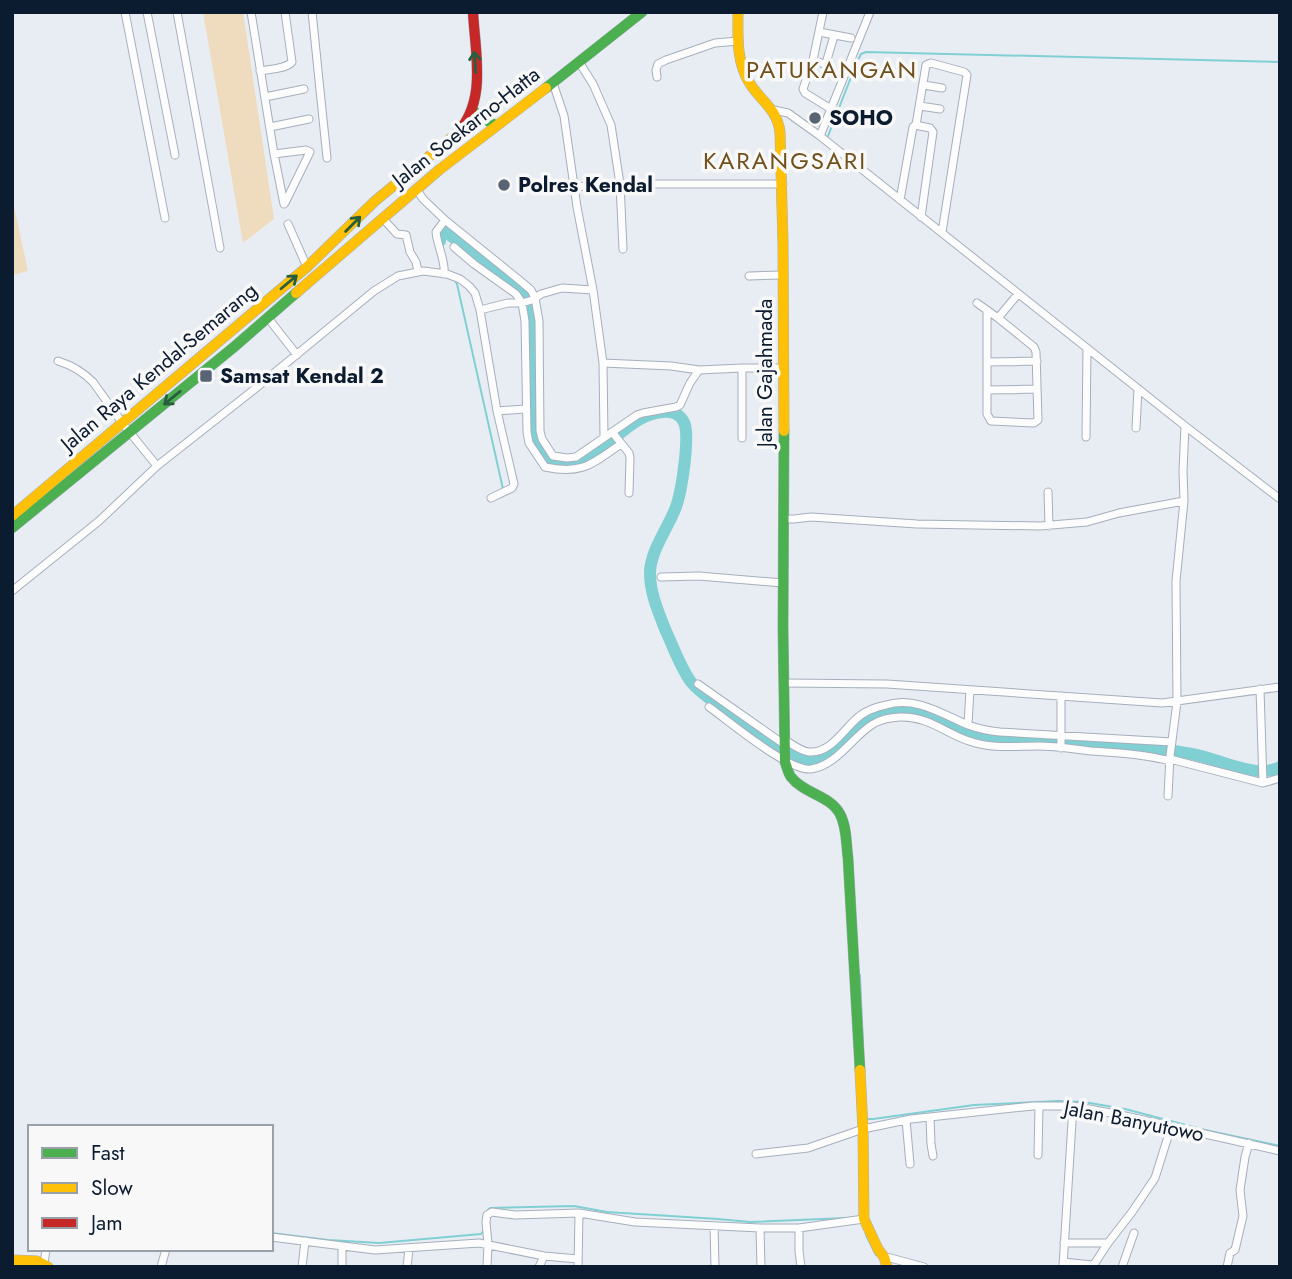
<svg xmlns="http://www.w3.org/2000/svg" width="1292" height="1279" font-family="Jost,sans-serif">
  <style>
    .green { fill: #efdbbe }
    .lines { fill: none; stroke-linecap: round; stroke-linejoin: round }
    .stream { stroke: #80d0d3; stroke-width: 2 }
    .river { stroke: #80d0d3; stroke-width: 12 }
    .street-casing { stroke: #a5afbc; stroke-width: 9 }
    .fast-casing { stroke: #a5afbc; stroke-width: 11 }
    .slow-casing { stroke: #a5afbc; stroke-width: 11 }
    .jam-casing { stroke: #a5afbc; stroke-width: 11 }
    .street { stroke: #fcfcfd; stroke-width: 7 }
    .fast { stroke: #4caf50; stroke-width: 10 }
    .slow { stroke: #ffc107; stroke-width: 10 }
    .jam { stroke: #c62828; stroke-width: 10 }
    .oneway { stroke: #285e3e }
    .poi-dot { fill: #586474; stroke: #f8f8f8; stroke-width: 2.5 }
    .labels { text-anchor: middle; dominant-baseline: central; stroke-width: 7; stroke-linejoin: round; paint-order: stroke }
    .poi-label { font-size: 21px; font-weight: bold; fill: #0b1b30; stroke: #f8f8f8; text-anchor: start }
    .street-label { font-size: 21px; fill: #0b1b30; stroke: #f8f8f8 }
    .quarter-label { font-size: 24px; letter-spacing: 2px; fill: #70511c; stroke: #f8f8f8 }
  </style>
  <rect width="100%" height="100%" fill="#e8edf3"/>
  <path class="green" d="M203,12H243L274,219L243,243Z
    M12,197L28,271L12,275Z"/>
  <g class="lines">
    <path class="stream" d="M828,136L857,62L861,54L866,52L1280,62
      M455,281L457,284L503,489
      M860,975L863,1047
      M865,1119H873L974,1105L1057,1101L1084,1102L1125,1109L1205,1130L1280,1146
      M484,1214L490,1208L574,1206L607,1212L718,1219L750,1222L846,1218
      M271,1233L328,1240L379,1243L481,1234L484,1230
      M866,1235L876,1255"/>
    <path class="river" d="M440,241L438,234L442,229C459,242 476,255 494,268C504,276 519,284 526,297C533,309 531,325 531,339C531,370 525,444 551,463C566,462 579,463 592,455C616,440 639,409 670,412C677,413 683,418 685,425C689,441 682,488 677,504C670,526 650,550 650,573C650,593 658,611 665,629C673,646 680,667 691,682C701,694 716,703 728,712C746,724 763,737 780,750C823,775 831,747 861,723C878,709 906,706 927,713C948,721 967,735 991,739C1006,743 1022,738 1038,739C1054,740 1070,743 1086,744C1122,745 1157,747 1192,754C1217,758 1256,780 1280,767"/>
    <g class="street-casing">
      <path id="street" d="M125,12L165,218
        M147,12L175,155
        M177,12L220,248
        M251,12L274,154L284,204
        M312,12L327,158
        M823,12L813,60L803,89L805,93L831,109
        M819,32L851,38
        M813,60L824,64L826,63L834,36
        M579,62L593,84L611,125L620,184L623,249
        M260,71C270,69 286,69 292,62L285,12
        M657,77L656,70L658,64L666,60L715,43L738,41
        M553,83L564,116L577,207L593,290L603,363L604,437
        M924,85L942,88
        M265,97L304,89
        M920,106L940,109
        M774,110L788,113L820,136L1185,426L1280,499
        M916,125L926,65L931,63L964,72L967,75L942,232
        M270,127L309,119
        M820,136L870,12
        M274,154L306,150L310,152L285,203
        M574,187L620,184H783
        M419,193L423,199L445,220L518,279L531,290L535,298L539,321L540,431L542,439L553,456L567,458L576,457L637,415L643,413L676,407L680,405L690,383L699,370L742,368H784
        M900,200L913,127L915,125L930,128L933,132L921,217
        M386,222L397,234L406,235L410,252L416,262L418,271
        M288,224L307,267
        M454,247L474,264L516,294L522,303L525,321L527,432L529,443L545,467C582,475 592,464 621,444
        M444,274C446,262 437,245 436,232L445,220
        M749,276L783,275
        M977,303L998,318
        M480,310L508,303H522L532,300L541,294L562,288L593,290
        M987,311V414L991,421L1034,423L1038,420L1036,352L1034,347L998,318L1018,294
        M268,318L297,355
        M58,361C71,365 83,372 93,382L123,424L157,466
        M987,362L1037,361
        M603,363L671,366L699,370
        M742,368V438
        M987,390L1037,389
        M497,411L525,409
        M1136,428L1138,389
        M612,432L629,453L630,458L629,493
        M1086,437L1087,348
        M1048,492L1049,526
        M784,519H794L811,517L917,524L1040,526L1087,522L1119,513L1184,501
        M661,577L699,576L783,583
        M12,591L99,521L157,466L256,388L374,291L398,276L423,271L447,274L460,279L469,286L475,293L480,310L497,411L514,484L512,488L491,498
        M784,683L887,684L1162,703L1280,687
        M698,684L785,745
        M1260,689L1263,783
        M1061,696V748
        M709,707C729,721 789,772 811,769C827,767 840,754 851,743C867,727 876,718 900,717C928,716 945,733 969,741C991,749 1015,746 1038,746C1056,746 1073,749 1091,751C1118,753 1144,754 1170,761
        M968,724L970,690
        M785,740C792,744 800,751 809,752C832,754 845,726 861,715C868,710 877,707 886,705C916,696 942,714 968,725C979,729 989,731 1000,732L1172,742
        M1170,759L1263,783L1280,778
        M1168,796L1170,756L1177,702L1176,581L1184,501L1183,471L1185,426
        M930,1117L931,1144L933,1156
        M906,1120L910,1164
        M756,1154L808,1148L863,1129L911,1119L1033,1106H1073L1116,1114L1280,1151
        M1038,1155L1039,1106
        M714,1226L715,1267
        M760,1228L761,1267
        M799,1228V1251L801,1267
        M271,1237L375,1250L479,1243L544,1256L578,1259
        M1064,1243H1108
        M342,1247V1267
        M883,1256L924,1267
        M1063,1262L1092,1265L1095,1263L1108,1243L1132,1212L1155,1178L1171,1127
        M44,1264L46,1249
        M1063,1266L1073,1106
        M161,1267L166,1249
        M302,1267L305,1241
        M407,1267L409,1249
        M487,1267L488,1244L486,1222L487,1215L492,1212L515,1215L579,1213L635,1222L760,1228H799L864,1219
        M539,1267L544,1256
        M578,1267L579,1213
        M1122,1267L1134,1233
        M1227,1267L1230,1253L1235,1250L1243,1216L1240,1190L1245,1157L1249,1143"/>
    </g>
    <g class="fast-casing">
      <path id="fast" d="M546,88L642,12
        M473,111L496,126
        M784,431L783,627L785,762C787,767 788,773 791,777C804,794 830,795 840,814C847,827 846,844 848,858L860,1070
        M12,528L234,347L296,293"/>
    </g>
    <g class="slow-casing">
      <path id="slow" d="M738,12C738,35 736,61 749,82C760,101 777,108 780,132L783,244L784,431
        M296,293L439,170L546,88
        M12,516L307,267L375,201L455,135
        M860,1070L863,1129L864,1219L878,1249L884,1257L887,1267
        M12,1260L37,1261L48,1267"/>
    </g>
    <g class="jam-casing">
      <path id="jam" d="M455,135C488,103 475,53 473,12"/>
    </g>
    <use href="#street" class="street"/>
    <use href="#fast" class="fast"/>
    <use href="#slow" class="slow"/>
    <use href="#jam" class="jam"/>
  </g>
  <defs><path id="oneway-shaft" d="M-6 0H5M1.5-3L5.5 0L1.5 3" fill="none" stroke-width="1.6" stroke-linecap="round" stroke-linejoin="round" transform="scale(1.75)"/></defs>
  <g class="oneway">
    <use href="#oneway-shaft" transform="translate(475 62) rotate(-93)"/>
    <use href="#oneway-shaft" transform="translate(353 224) rotate(-45)"/>
    <use href="#oneway-shaft" transform="translate(289 282) rotate(-40)"/>
    <use href="#oneway-shaft" transform="translate(172 398) rotate(141)"/>
  </g>
  <g class="poi-dot">
    <circle cx="815" cy="118" r="7"/>
    <circle cx="504" cy="185" r="7"/>
    <rect x="199" y="369" width="14" height="14" rx="3.5"/>
  </g>
  <g class="labels">
    <g class="poi-label">
      <text x="829" y="118">SOHO</text>
      <text x="518" y="185">Polres Kendal</text>
      <text x="220" y="376">Samsat Kendal 2</text>
    </g>
    <g class="street-label">
      <text transform="translate(466 127) rotate(-38)">Jalan Soekarno-Hatta</text>
      <text transform="translate(159 367) rotate(-40)">Jalan Raya Kendal-Semarang</text>
      <text transform="translate(765 373) rotate(-90)">Jalan Gajahmada</text>
      <text transform="translate(1134 1121) rotate(11)">Jalan Banyutowo</text>
    </g>
    <g class="quarter-label">
      <text x="832" y="69">PATUKANGAN</text>
      <text x="785" y="160">KARANGSARI</text>
    </g>
  </g>
  <rect width="1292" height="1279" fill="none" stroke="#0b1b30" stroke-width="28"/>
  <rect x="28" y="1125" width="245" height="126" fill="#f8f8f8" stroke="#99a0a8" stroke-width="2"/>
  <rect x="42" y="1148" width="35" height="10" fill="#4caf50" stroke="#99a0a8" stroke-width="2"/>
  <text x="91" y="1160" font-size="21" fill="#0b1b30">Fast</text>
  <rect x="42" y="1183" width="35" height="10" fill="#ffc107" stroke="#99a0a8" stroke-width="2"/>
  <text x="91" y="1195" font-size="21" fill="#0b1b30">Slow</text>
  <rect x="42" y="1218" width="35" height="10" fill="#c62828" stroke="#99a0a8" stroke-width="2"/>
  <text x="91" y="1230" font-size="21" fill="#0b1b30">Jam</text>
</svg>
